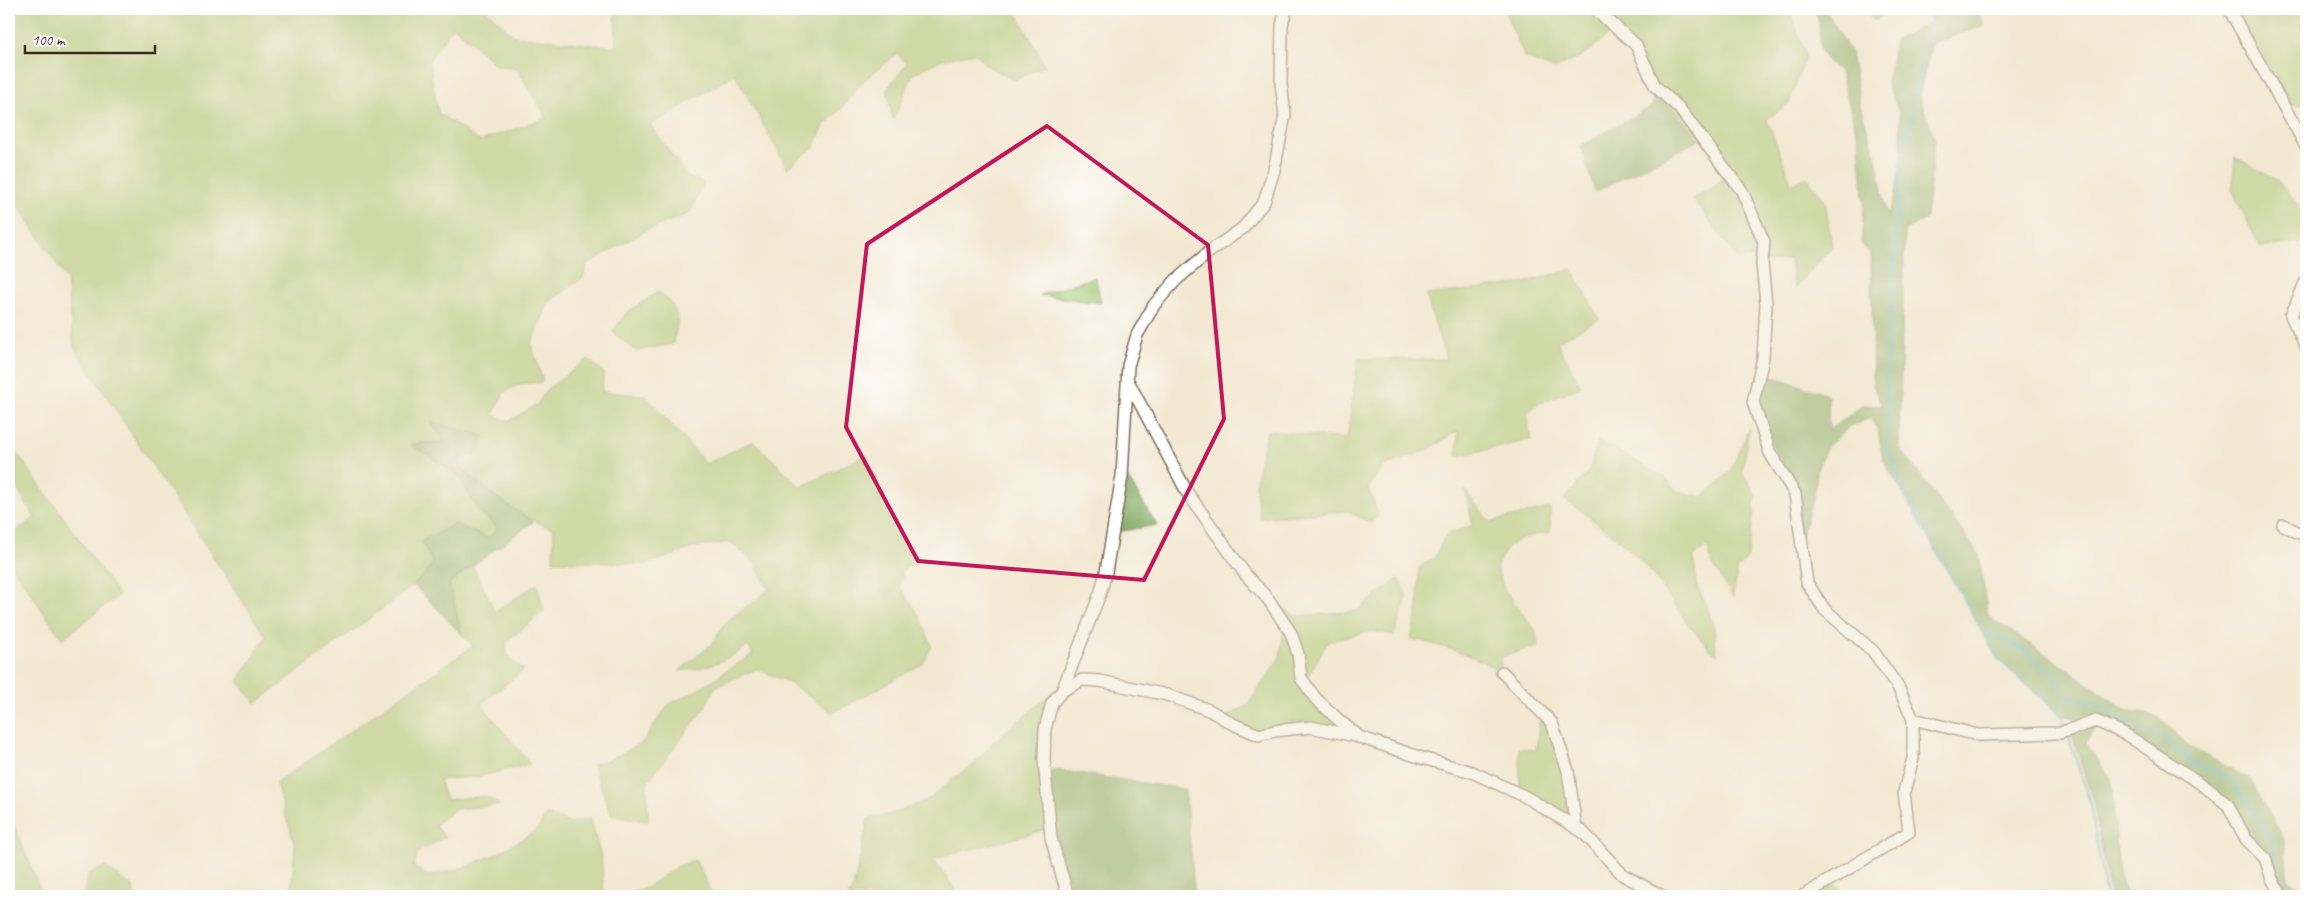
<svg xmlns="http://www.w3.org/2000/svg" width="2315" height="905" font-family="Caveat,sans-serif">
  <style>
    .green { fill: #a5c871; stroke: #707948; fill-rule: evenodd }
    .forest { fill: #84ac63; stroke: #606b40 }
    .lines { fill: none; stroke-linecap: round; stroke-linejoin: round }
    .stream { stroke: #45b0c3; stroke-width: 2.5 }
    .minor-casing { stroke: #7b6d5d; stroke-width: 14 }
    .minor { stroke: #fff; stroke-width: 11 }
    .marked { fill: none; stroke: #c2185b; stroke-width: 4; stroke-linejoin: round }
  </style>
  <rect width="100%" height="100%" fill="#fff"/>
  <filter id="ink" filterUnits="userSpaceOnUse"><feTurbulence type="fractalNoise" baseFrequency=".02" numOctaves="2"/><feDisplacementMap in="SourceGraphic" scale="10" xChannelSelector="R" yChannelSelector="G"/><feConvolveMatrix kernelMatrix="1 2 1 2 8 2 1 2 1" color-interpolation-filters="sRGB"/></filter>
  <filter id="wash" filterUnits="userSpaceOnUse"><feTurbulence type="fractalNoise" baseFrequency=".0096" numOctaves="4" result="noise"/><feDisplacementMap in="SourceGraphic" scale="20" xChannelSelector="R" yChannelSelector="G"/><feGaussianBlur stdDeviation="1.12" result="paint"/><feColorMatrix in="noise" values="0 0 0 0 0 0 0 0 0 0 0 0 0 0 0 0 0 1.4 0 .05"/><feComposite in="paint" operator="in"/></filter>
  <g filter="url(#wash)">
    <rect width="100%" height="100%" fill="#f3e9d3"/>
    <path class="green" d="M9,9H485L514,36L616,47L615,9H1014L1045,66L1014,80L986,65L975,53L940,60L913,74L893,120L887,89L907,64L897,53L861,83L841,109L824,125L815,146L787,168L735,74L650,125L688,177L704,183L690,213L647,230L587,264L583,278L549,302L531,344L543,382L520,384L504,392L493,415L509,421L538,404L546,390L588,359L604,373L602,392L645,395L706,464L753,441L801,487L866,455L903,545L918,557L903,569L900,587L919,615L932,646L923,664L833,713L788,682L756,669L715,687L704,709L647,783L648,821L611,815L593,764L609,760L642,743L669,704L692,693L753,654L748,646C726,661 705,669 679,671L713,643L726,622L769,590L755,564L731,542L699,546L646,564L553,561L554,529C518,517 489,492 459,467V458L431,422L445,442L411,444L458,474L479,512L498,528L488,538L455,524L422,541L433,564L414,585L256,703L238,681L266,637L74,347L67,280L9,192ZM453,26L497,66L516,67L547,118L480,141L438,113L429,61Z
      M1504,9H1789L1806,55L1789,103L1767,119L1792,185L1807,177L1825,201L1832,247L1795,288L1790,259L1766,262L1745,186L1655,86L1636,45L1616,28L1587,53L1554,69L1525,58Z
      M1865,9H1888L1889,13L1873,21Z
      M2236,9H2297L2306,15V94L2303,105H2291Z
      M2235,157L2275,179L2306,213V241L2261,248L2232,190Z
      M1727,177L1739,194L1760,241L1759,257L1737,258L1693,199Z
      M1572,269L1599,319L1557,342L1581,387L1538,403L1527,414L1531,440L1457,456L1458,430L1428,450L1384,466L1368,487L1378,515L1371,523L1348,511L1260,518L1255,484L1267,431L1347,439L1358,359H1446L1426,295L1524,283Z
      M1095,277L1101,303L1040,295Z
      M658,292C682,309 679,318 673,344L636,351L613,332L625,314Z
      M1749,428L1742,472L1756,495L1748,557L1737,570L1733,597L1709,558L1708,545L1694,557L1696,584L1713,622L1717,655C1688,631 1671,596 1647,568C1624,540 1593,520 1564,499L1590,470L1598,440L1666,478L1677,491L1702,497L1730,472Z
      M9,442L119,595L62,639L9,562V536L35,518L9,476Z
      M1465,490L1490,522L1550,508V533C1520,536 1508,540 1496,568L1505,590L1535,630L1538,646L1500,657L1501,669H1497C1470,654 1442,645 1411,639L1418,608L1419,568L1435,557L1446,535L1473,525Z
      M473,566L495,612L537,584L544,611L506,642L507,655L523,670L481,704L530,764L477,777L439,780L446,800L485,796L500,805L456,809L434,825L445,837L418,852L414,867L428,876L463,868L498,853L536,831L547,814L569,823L590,819L601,856L604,892L608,896H291L295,846L276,783L473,646L462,635L449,583Z
      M1399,578L1407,598L1394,635L1372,631L1328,641L1307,678L1275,603L1296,616L1356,611Z
      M1284,628L1295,655L1299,680L1341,729C1309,721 1290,718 1259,731L1226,717L1248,705L1280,657Z
      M1056,690L1048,705L1045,830L934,859L959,896H848L853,889L868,819L898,812L931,798L951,780L975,764L993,742Z
      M1540,717C1563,744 1566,787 1571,820L1520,789L1519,748L1536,750Z
      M9,813L43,896H9Z
      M695,860L713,896H623L646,888L676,867Z
      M105,867L133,887L134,896H83L88,874Z
      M1832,879L1846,896H1803Z"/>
    <path class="forest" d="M1814,9H1825L1851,53L1861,109L1875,153L1887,215L1894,199L1902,155L1899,112L1887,84L1895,40L1930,23L1929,9H1978L1985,26L1932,43L1919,95L1935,140L1926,219L1905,230L1899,447L1979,554L1988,616L2062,665L2124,709L2159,717L2190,747L2250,779L2284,839L2288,880L2306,894V896H2289L2228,805L2096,721L2062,716L1997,658L1883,459L1878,431L1872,418L1850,426L1827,447L1818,467L1814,496L1800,539L1794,494L1753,402L1760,372L1828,395L1829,430L1863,405L1882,406L1873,386L1871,253L1861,244L1864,208L1859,141L1840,71C1806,48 1828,38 1814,9Z
      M1654,90L1701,139L1595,192L1581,146L1652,106Z
      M430,422L484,436L479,453L459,458L460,467L494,496L533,522L449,583L462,635L414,585L433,564L422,541L455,524L488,538L498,528L479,512L458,474L410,444L445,442Z
      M1122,469L1157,525L1111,533Z
      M2097,726L2085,743L2111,779L2119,872L2127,896H2110L2093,801L2072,734Z
      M1050,769L1185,789L1195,896H1073L1056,837Z"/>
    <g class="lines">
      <path class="stream" d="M1929,9L1930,23L1901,161L1886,369L1888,435L1885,450L1894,462L1899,484L1997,658L2062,716L2066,728
        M1981,629L2023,649L2054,676L2062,695L2100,705L2138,727L2166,738L2193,763L2230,778L2252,809L2272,843L2282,885L2294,896
        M2068,735L2090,803L2106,896"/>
    </g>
  </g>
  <g filter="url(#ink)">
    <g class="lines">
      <g class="minor-casing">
        <path id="minor" d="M1595,9L1636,45L1655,86L1679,108L1742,191L1764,242L1762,263L1766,304L1763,358L1753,402L1770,453L1795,494L1807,583L1825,610L1873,651L1898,687L1913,719V758L1904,792L1909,832L1803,896
          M2229,9L2306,146
          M2306,281L2291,316L2306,346
          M1128,381L1187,492L1245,574L1268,599L1291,633L1298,654L1301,678L1316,699L1341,722L1357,735
          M2283,525L2299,533L2306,531
          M1502,672L1552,723L1568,771L1576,828
          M1062,691L1100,594L1106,572L1122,476L1128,366L1137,335L1154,305L1176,280L1209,252L1243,228L1264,202L1274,170L1285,115L1281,83L1282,25L1286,9
          M1913,719L1978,735L2060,733L2096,721L2125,734L2203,785L2228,805L2246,839L2265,858L2272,879L2282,896
          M1068,896L1051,838L1044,759L1045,729L1052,703L1062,691L1082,680L1100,681L1167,695L1209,710L1233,724L1259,735L1274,731L1310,727L1356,736L1422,758L1472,772L1526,797L1583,832L1623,875L1662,896"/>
      </g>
      <use href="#minor" class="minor"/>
    </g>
  </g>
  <path d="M0 0H2315V905H0ZM1047,126L1208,245L1224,419L1144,580L918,561L846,427L867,244Z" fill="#f3e9d3" fill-opacity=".55" fill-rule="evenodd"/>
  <path class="marked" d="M1047,126L1208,245L1224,419L1144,580L918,561L846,427L867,244Z"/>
  <rect width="2315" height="905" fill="none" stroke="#fff" stroke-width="30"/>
  <path d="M25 45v8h130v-8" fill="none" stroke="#3b2a1e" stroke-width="2.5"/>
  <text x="32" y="45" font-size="15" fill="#3b2a1e" stroke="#ffffff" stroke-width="4" paint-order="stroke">100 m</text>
</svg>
